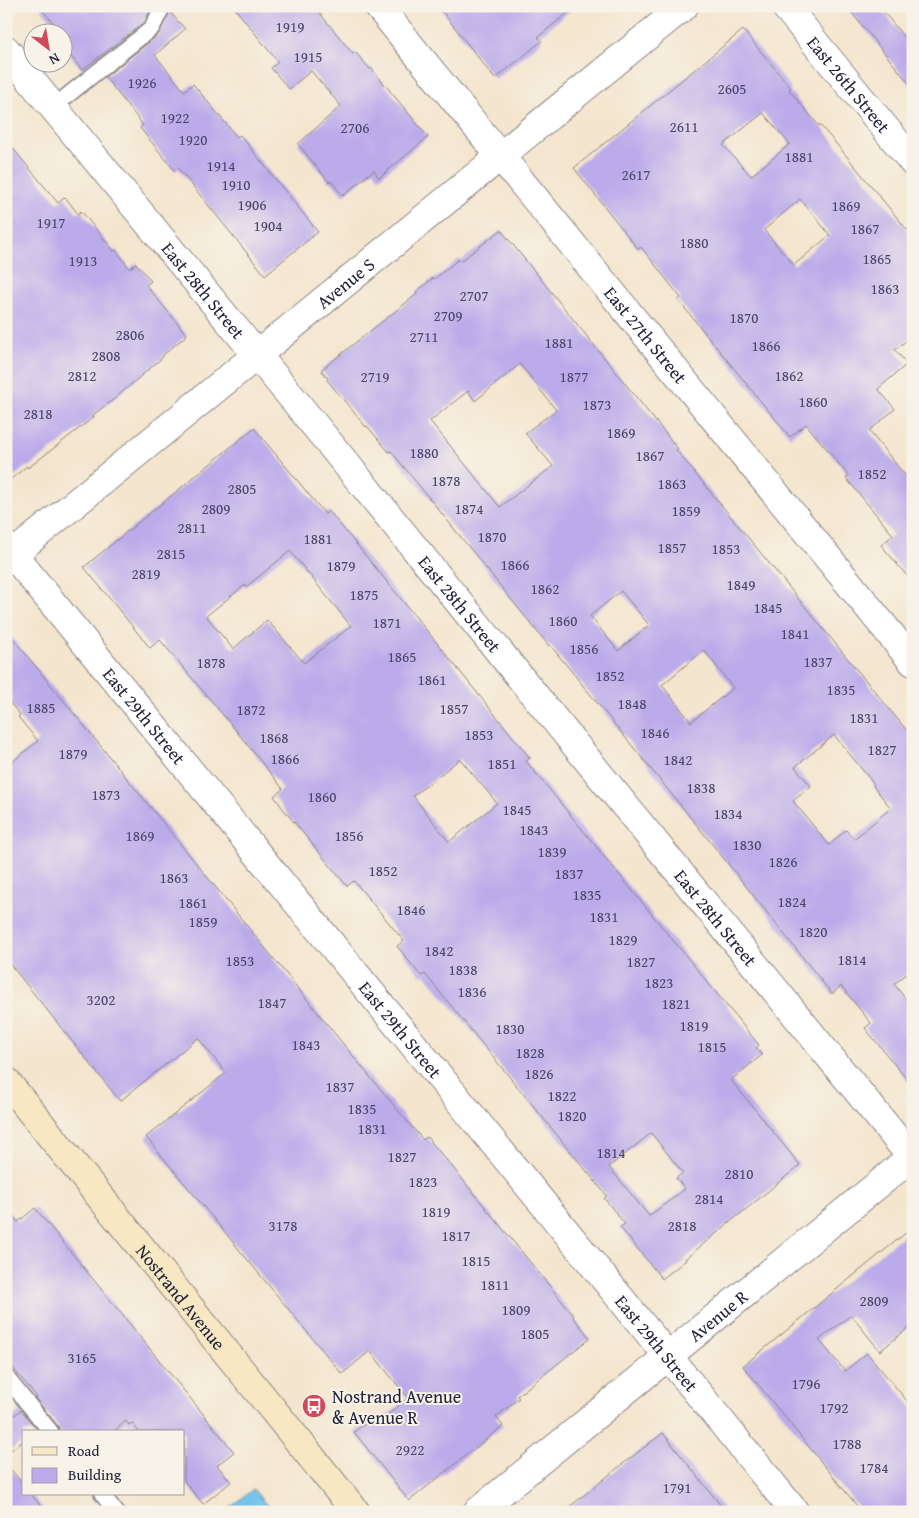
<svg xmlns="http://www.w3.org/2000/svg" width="919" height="1518" font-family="'Gentium Book Plus',serif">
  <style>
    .water { fill: #6dc0e9; stroke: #487192 }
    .building { fill: #bcabea; fill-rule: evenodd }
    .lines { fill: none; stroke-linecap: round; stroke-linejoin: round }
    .lane-casing { stroke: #8b8484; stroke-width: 18 }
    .street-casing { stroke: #8b8484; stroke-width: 30 }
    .secondary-casing { stroke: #8b8484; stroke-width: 30 }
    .lane { stroke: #fff; stroke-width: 15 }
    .street { stroke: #fff; stroke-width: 28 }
    .secondary { stroke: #f7e8c3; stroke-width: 28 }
    .labels { text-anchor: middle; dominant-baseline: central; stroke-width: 4; stroke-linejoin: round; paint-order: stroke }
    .number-label { font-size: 15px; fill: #484467 }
    .street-label { font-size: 18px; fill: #22223b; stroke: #f7f3e8 }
    .poi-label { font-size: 18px; fill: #22223b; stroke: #f7f3e8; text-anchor: start }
  </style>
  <rect width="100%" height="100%" fill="#f7f3e8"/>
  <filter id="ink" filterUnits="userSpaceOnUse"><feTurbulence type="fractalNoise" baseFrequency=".02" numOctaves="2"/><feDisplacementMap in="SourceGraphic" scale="10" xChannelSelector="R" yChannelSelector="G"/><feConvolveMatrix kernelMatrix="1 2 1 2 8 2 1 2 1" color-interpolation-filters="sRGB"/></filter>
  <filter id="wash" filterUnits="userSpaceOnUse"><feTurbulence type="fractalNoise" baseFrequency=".0096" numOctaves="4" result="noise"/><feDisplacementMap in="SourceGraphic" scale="20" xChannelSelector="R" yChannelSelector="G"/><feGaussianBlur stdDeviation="1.12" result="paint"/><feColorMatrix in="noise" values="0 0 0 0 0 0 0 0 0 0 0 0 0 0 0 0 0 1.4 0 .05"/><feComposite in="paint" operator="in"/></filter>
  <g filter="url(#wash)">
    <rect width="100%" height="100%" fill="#f4e5ce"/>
    <path class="water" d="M253,1489L271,1510L269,1512H225Z"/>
    <g id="blocks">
      <path class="building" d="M39,6H149L150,11L145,22L82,70L62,45V32H61Z
        M233,6H314L353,54L355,52L370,69L371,68L428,137L379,178L374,170L343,196L331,181L329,182L298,144L341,106L311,71L289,89L271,68L278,62Z
        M438,6H576L538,37L542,41L495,79Z
        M846,6H879L903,36L913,28V88Z
        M169,11L185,29L155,55L184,91L193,84L237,137L240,135L318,232L265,275L178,168L175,171L140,128L143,125L105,77L158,35L168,16Z
        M743,30L791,88L789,90L819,126L820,125L844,153L913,237V335L895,350L907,364L878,389L895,409L869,431L913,485V583L881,545L893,535L846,478L849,476L806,424L790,437L678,300L681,298L641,247L638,249L574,168ZM763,113L790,144L751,176L723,145ZM800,199L830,235L794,265L764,230Z
        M6,140L58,203L65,197L78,214L81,211L114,251L116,250L130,269L136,263L151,281L146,285L187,335L162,356L163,357L114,399L93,415L94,417L28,468L27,466L6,483Z
        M501,230L678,449L676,450L913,738V969L894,984L913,1008V1087L865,1028L871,1023L841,986L832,994L717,850L550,645L549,646L391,451L389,452L367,426L366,427L327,380L328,378L321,370L417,294L416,292L433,278L434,279L459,259L461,261ZM520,364L556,410L525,433L553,466L500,507L430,421L468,391L475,401ZM621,591L649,625L618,651L590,616ZM704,650L733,688L691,722L662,685ZM834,735L874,784L873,786L891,808L854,839L846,830L829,845L793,801L811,786L795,767Z
        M254,428L325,514L329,511L415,616L530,758L526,761L759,1045L756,1048L762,1055L731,1080L800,1165L685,1259L686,1260L662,1279L620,1227L625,1224L604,1198L607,1196L425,974L421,976L397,946L404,941L354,881L347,886L284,810L274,796L283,789L234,728L160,640L150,648L84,567ZM290,551L351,626L304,663L267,620L233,649L206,616L245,585L246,587ZM460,759L497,803L449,842L413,796ZM651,1133L683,1173L676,1178L685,1189L649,1216L609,1167Z
        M6,630L371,1078L423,1140L427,1137L454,1169L574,1316L573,1317L590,1338L517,1396L519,1398L496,1417L503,1426L409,1501L354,1432L372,1418L377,1424L408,1398L370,1351L342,1374L146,1137L226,1073L198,1038L120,1101L6,959V767L38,741L18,717L20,715L6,698Z
        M6,1208L18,1222L35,1208L234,1452L217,1465L231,1482L203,1504L184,1481V1432H139L132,1423L129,1425L126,1421L113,1432H60L58,1426L35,1398L37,1397L6,1360Z
        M913,1227V1324L880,1351L851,1315L819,1340L845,1371L867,1353L913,1408V1512H862L743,1366Z
        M21,1410L39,1432H24V1440L6,1454V1422Z
        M663,1433L726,1512H563L629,1459Z
        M6,1464L24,1485V1494H31L46,1512H6Z"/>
    </g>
  </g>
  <g filter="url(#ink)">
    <use href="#blocks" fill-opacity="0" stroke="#8b8484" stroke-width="1"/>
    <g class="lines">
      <g class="lane-casing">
        <path id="lane" d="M53,107L152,28L160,12L158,6
          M6,1377L51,1432
          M102,1494L116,1512"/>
      </g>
      <g class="street-casing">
        <g id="street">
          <path id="s1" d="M378,6L913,662"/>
          <path id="s2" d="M785,6L913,162"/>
          <path id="s3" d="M6,50L294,400L913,1159"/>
          <path id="s4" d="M6,546L795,1512"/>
          <path id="s5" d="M6,560L684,6"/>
          <path id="s6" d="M477,1512L913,1156"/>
        </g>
      </g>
      <g class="secondary-casing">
        <g id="secondary">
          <path id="s7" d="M6,1081L356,1512"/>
        </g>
      </g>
      <use href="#lane" class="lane"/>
      <use href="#street" class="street"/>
      <use href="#secondary" class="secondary"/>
    </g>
  </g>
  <defs>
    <g id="bus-disc" transform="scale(1.25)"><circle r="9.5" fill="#d1495b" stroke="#f7f3e8"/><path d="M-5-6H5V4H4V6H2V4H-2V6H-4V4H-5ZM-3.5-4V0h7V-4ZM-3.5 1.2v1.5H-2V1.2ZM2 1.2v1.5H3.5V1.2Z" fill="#fff"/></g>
  </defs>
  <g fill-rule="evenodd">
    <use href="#bus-disc" x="314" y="1406"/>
  </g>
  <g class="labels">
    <g class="number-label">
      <text x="290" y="26">1919</text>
      <text x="308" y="56">1915</text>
      <text x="142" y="82">1926</text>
      <text x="732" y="88">2605</text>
      <text x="175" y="117">1922</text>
      <text x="684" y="126">2611</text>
      <text x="355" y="127">2706</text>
      <text x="193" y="139">1920</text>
      <text x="799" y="156">1881</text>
      <text x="221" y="165">1914</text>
      <text x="636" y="174">2617</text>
      <text x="236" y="184">1910</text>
      <text x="252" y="204">1906</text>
      <text x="846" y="205">1869</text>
      <text x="51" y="222">1917</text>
      <text x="268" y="225">1904</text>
      <text x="865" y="228">1867</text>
      <text x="694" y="242">1880</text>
      <text x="877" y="258">1865</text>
      <text x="83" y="260">1913</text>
      <text x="885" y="288">1863</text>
      <text x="474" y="295">2707</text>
      <text x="448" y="315">2709</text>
      <text x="744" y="317">1870</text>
      <text x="130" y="334">2806</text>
      <text x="424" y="336">2711</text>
      <text x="559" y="342">1881</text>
      <text x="766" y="345">1866</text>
      <text x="106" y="355">2808</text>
      <text x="82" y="375">2812</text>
      <text x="789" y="375">1862</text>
      <text x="375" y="376">2719</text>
      <text x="574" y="376">1877</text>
      <text x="813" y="401">1860</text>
      <text x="597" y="404">1873</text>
      <text x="38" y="413">2818</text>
      <text x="621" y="432">1869</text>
      <text x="424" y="452">1880</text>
      <text x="650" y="455">1867</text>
      <text x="872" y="473">1852</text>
      <text x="446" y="480">1878</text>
      <text x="672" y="483">1863</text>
      <text x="242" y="488">2805</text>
      <text x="216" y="508">2809</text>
      <text x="469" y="508">1874</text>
      <text x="686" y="510">1859</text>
      <text x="192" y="527">2811</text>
      <text x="492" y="536">1870</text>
      <text x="318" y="538">1881</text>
      <text x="672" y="547">1857</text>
      <text x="726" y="548">1853</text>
      <text x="171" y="553">2815</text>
      <text x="515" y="564">1866</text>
      <text x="341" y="565">1879</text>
      <text x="146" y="573">2819</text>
      <text x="741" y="584">1849</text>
      <text x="545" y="588">1862</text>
      <text x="364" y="594">1875</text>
      <text x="768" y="607">1845</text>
      <text x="563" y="620">1860</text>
      <text x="387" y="622">1871</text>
      <text x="795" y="633">1841</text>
      <text x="584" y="648">1856</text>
      <text x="402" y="656">1865</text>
      <text x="818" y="661">1837</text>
      <text x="211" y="662">1878</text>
      <text x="610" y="675">1852</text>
      <text x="432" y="679">1861</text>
      <text x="841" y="689">1835</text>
      <text x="632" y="703">1848</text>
      <text x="41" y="707">1885</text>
      <text x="454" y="708">1857</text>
      <text x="251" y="709">1872</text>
      <text x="864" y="717">1831</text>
      <text x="655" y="732">1846</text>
      <text x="479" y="734">1853</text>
      <text x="274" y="737">1868</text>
      <text x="882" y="749">1827</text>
      <text x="73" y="753">1879</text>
      <text x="285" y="758">1866</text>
      <text x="678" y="759">1842</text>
      <text x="502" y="763">1851</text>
      <text x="701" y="787">1838</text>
      <text x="106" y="794">1873</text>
      <text x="322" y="796">1860</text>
      <text x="517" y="809">1845</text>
      <text x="728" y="813">1834</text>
      <text x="534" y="829">1843</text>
      <text x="140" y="835">1869</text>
      <text x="349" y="835">1856</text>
      <text x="747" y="844">1830</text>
      <text x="552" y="851">1839</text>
      <text x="783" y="861">1826</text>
      <text x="383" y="870">1852</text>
      <text x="569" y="873">1837</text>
      <text x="174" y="877">1863</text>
      <text x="587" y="894">1835</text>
      <text x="792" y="901">1824</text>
      <text x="193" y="902">1861</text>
      <text x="411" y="909">1846</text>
      <text x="604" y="916">1831</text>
      <text x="203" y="921">1859</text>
      <text x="813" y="931">1820</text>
      <text x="623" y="939">1829</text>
      <text x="439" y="950">1842</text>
      <text x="852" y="959">1814</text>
      <text x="240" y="960">1853</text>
      <text x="641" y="961">1827</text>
      <text x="463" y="969">1838</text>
      <text x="659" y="982">1823</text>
      <text x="472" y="991">1836</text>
      <text x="101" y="999">3202</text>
      <text x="272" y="1002">1847</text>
      <text x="676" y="1003">1821</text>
      <text x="694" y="1025">1819</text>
      <text x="510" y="1028">1830</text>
      <text x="306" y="1044">1843</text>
      <text x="712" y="1046">1815</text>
      <text x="530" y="1052">1828</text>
      <text x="539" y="1073">1826</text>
      <text x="340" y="1086">1837</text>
      <text x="562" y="1095">1822</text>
      <text x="362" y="1108">1835</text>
      <text x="572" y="1115">1820</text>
      <text x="372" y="1128">1831</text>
      <text x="611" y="1152">1814</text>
      <text x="402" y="1156">1827</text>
      <text x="739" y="1173">2810</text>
      <text x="423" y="1181">1823</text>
      <text x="709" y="1198">2814</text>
      <text x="436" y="1211">1819</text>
      <text x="283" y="1225">3178</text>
      <text x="682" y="1225">2818</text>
      <text x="456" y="1235">1817</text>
      <text x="476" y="1260">1815</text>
      <text x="495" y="1284">1811</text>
      <text x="874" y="1300">2809</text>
      <text x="516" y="1309">1809</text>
      <text x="535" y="1333">1805</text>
      <text x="82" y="1357">3165</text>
      <text x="806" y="1383">1796</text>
      <text x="834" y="1407">1792</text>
      <text x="847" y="1443">1788</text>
      <text x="410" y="1449">2922</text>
      <text x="874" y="1467">1784</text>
      <text x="677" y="1487">1791</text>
    </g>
    <g class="street-label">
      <text stroke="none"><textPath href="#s2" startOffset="101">East 26th Street</textPath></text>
      <text stroke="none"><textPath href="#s5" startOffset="438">Avenue S</textPath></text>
      <text stroke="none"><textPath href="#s3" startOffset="311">East 28th Street</textPath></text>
      <text stroke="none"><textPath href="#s1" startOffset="424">East 27th Street</textPath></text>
      <text stroke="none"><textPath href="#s3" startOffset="716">East 28th Street</textPath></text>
      <text stroke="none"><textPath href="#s4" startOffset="219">East 29th Street</textPath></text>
      <text stroke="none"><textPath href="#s3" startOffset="1121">East 28th Street</textPath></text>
      <text stroke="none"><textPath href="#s4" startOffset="624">East 29th Street</textPath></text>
      <text stroke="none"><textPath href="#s7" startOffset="278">Nostrand Avenue</textPath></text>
      <text stroke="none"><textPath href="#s6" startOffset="311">Avenue R</textPath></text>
      <text stroke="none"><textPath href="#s4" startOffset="1029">East 29th Street</textPath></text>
    </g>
    <g class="poi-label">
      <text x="332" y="1396">Nostrand Avenue<tspan x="332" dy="21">&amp; Avenue R</tspan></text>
    </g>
  </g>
  <rect width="919" height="1518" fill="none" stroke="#f7f3e8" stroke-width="25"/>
  <rect x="22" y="1430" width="162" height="65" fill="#f7f3e8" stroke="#a29fa3"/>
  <rect x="32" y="1447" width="25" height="8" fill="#f7e8c3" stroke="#a29fa3"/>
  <text x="68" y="1456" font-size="15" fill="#22223b">Road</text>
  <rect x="32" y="1468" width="25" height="15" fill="#bcabea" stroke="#a29fa3"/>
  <text x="68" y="1480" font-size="15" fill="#22223b">Building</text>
  <g transform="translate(48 48) rotate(149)"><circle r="24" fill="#f7f3e8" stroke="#a29fa3"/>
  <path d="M0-4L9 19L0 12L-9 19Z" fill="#d1495b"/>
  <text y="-8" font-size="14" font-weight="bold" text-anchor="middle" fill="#22223b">N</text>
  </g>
</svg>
